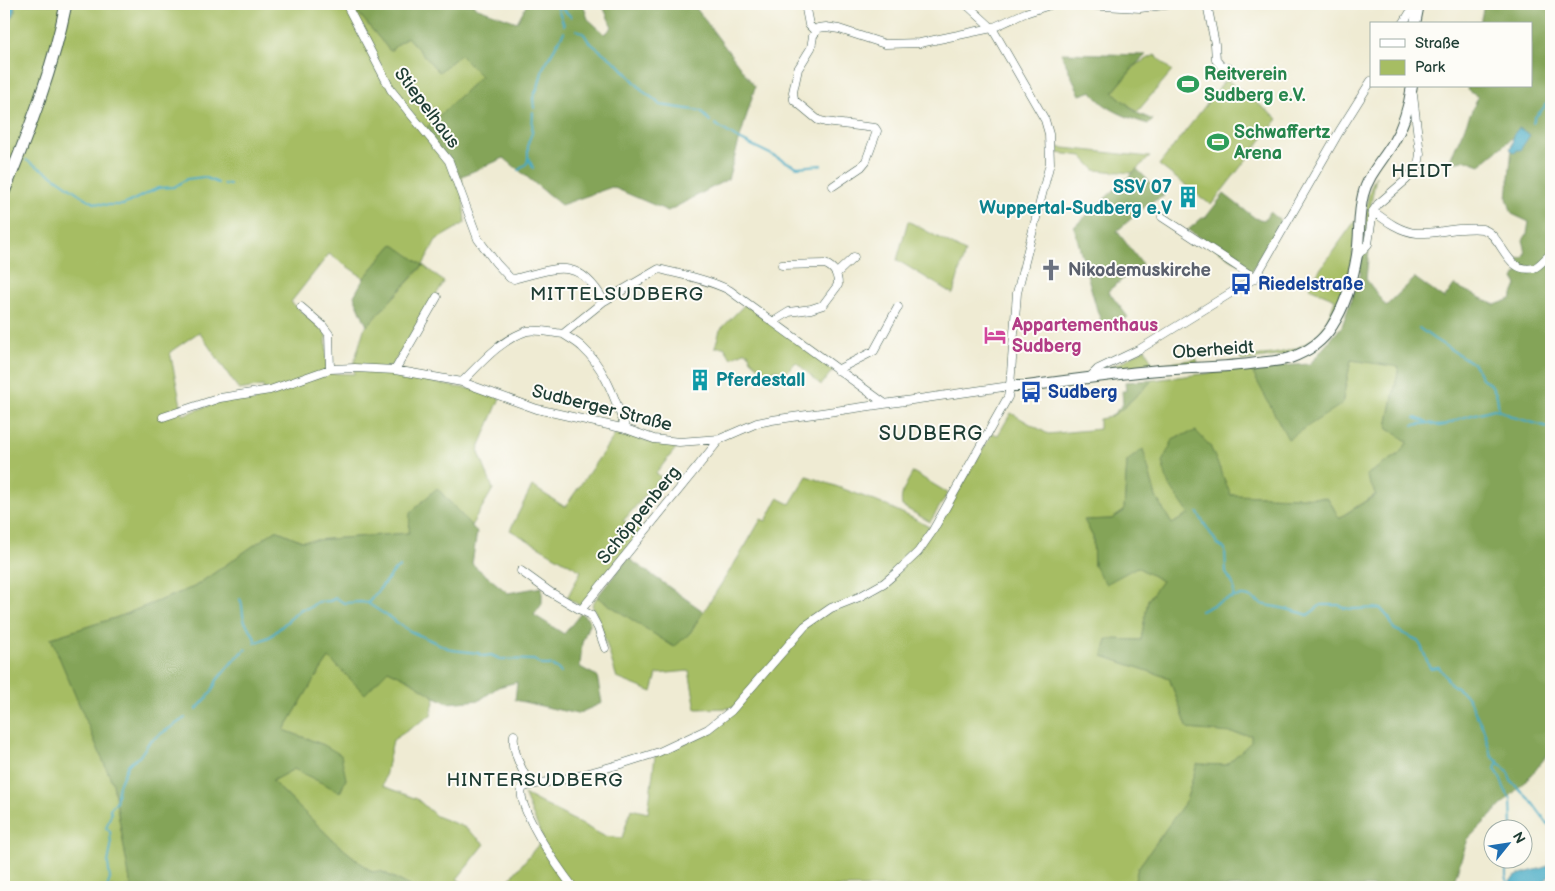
<svg xmlns="http://www.w3.org/2000/svg" width="1555" height="891" font-family="'Balsamiq Sans',sans-serif">
  <style>
    .green { fill: #a6bd63; stroke: #627d4c; fill-rule: evenodd }
    .forest { fill: #84a459; stroke: #527046 }
    .water { fill: #44aac4; stroke: #32747c }
    .lines { fill: none; stroke-linecap: round; stroke-linejoin: round }
    .stream { stroke: #44aac4; stroke-width: 2 }
    .street-casing { stroke: #3e574c; stroke-width: 9 }
    .secondary-casing { stroke: #3e574c; stroke-width: 12 }
    .primary-casing { stroke: #3e574c; stroke-width: 13 }
    .street { stroke: #fff; stroke-width: 8 }
    .secondary { stroke: #fff; stroke-width: 10 }
    .primary { stroke: #fff; stroke-width: 11 }
    .labels { text-anchor: middle; dominant-baseline: central; stroke-width: 4; stroke-linejoin: round; paint-order: stroke }
    .leisure-label { font-size: 18px; font-weight: bold; fill: #27864d; stroke: #fdfcf7; text-anchor: start }
    .street-label { font-size: 18px; fill: #1f3d34; stroke: #fdfcf7 }
    .culture-label { font-size: 18px; font-weight: bold; fill: #0d838f; stroke: #fdfcf7; text-anchor: end }
    .worship-label { font-size: 18px; font-weight: bold; fill: #5b616d; stroke: #fdfcf7; text-anchor: start }
    .transit-label { font-size: 18px; font-weight: bold; fill: #164399; stroke: #fdfcf7; text-anchor: start }
    .hotel-label { font-size: 18px; font-weight: bold; fill: #b23c85; stroke: #fdfcf7; text-anchor: start }
    .neighbourhood-label { font-size: 19px; letter-spacing: 1px; fill: #1f3d34; stroke: #fdfcf7 }
    .quarter-label { font-size: 20px; letter-spacing: 1px; fill: #1f3d34; stroke: #fdfcf7 }
  </style>
  <rect width="100%" height="100%" fill="#fdfcf7"/>
  <filter id="ink" filterUnits="userSpaceOnUse"><feTurbulence type="fractalNoise" baseFrequency=".02" numOctaves="2"/><feDisplacementMap in="SourceGraphic" scale="10" xChannelSelector="R" yChannelSelector="G"/><feConvolveMatrix kernelMatrix="1 2 1 2 8 2 1 2 1" color-interpolation-filters="sRGB"/></filter>
  <filter id="wash" filterUnits="userSpaceOnUse"><feTurbulence type="fractalNoise" baseFrequency=".0096" numOctaves="4" result="noise"/><feDisplacementMap in="SourceGraphic" scale="20" xChannelSelector="R" yChannelSelector="G"/><feGaussianBlur stdDeviation="1.12" result="paint"/><feColorMatrix in="noise" values="0 0 0 0 0 0 0 0 0 0 0 0 0 0 0 0 0 1.4 0 .05"/><feComposite in="paint" operator="in"/></filter>
  <g filter="url(#wash)">
    <rect width="100%" height="100%" fill="#efebd3"/>
    <path class="green" d="M14,4H351L390,51L407,37L439,72L460,55L481,76L423,131L462,176L465,223L436,240L423,265L444,282L388,372L455,387L473,389L500,398L478,450L493,489L471,526L437,488L409,533L302,541L276,530L194,587L118,617L51,638L113,784L131,887H4V52L11,20L15,12ZM393,244L423,266L364,329L354,363V374L327,373L326,333L291,302L329,254L364,278ZM199,332L239,390L263,386L265,395L222,401L183,415L170,352Z
      M1155,55L1172,71L1137,112L1113,92L1137,64Z
      M1226,79L1278,119L1211,205L1159,165Z
      M1054,147L1150,157L1132,173L1095,170L1082,156L1058,153L1055,157Z
      M1376,176L1371,204L1372,205L1368,229L1363,247C1365,224 1364,197 1376,176Z
      M908,221L965,252L953,294L897,260Z
      M1355,221L1356,222L1352,259L1347,279L1335,311L1328,326L1320,336L1293,354L1242,361L1240,357C1270,354 1303,355 1323,328C1328,319 1332,308 1335,299L1309,288L1316,275Z
      M745,304L833,370L821,385L796,362L782,377L777,369L767,374L751,360L748,352H744L731,358L724,347H715L720,330Z
      M1145,348L1152,363L1155,365L1197,359L1198,364L1106,372L1107,368L1124,361Z
      M1351,360L1399,366L1387,427L1408,442L1398,455L1366,475L1376,494L1339,518L1328,498L1231,495L1210,446L1168,483L1190,513L1172,524L1156,497L1143,450L1127,462L1124,511L1112,519L1085,520L1093,537L1094,566L1137,567L1162,581L1148,600L1141,640L1107,639L1103,656L1169,678L1188,729L1251,734L1252,742L1226,765L1197,764L1186,801L1138,868L1133,887H503L543,839L524,794L604,836L622,838L631,809L648,813L655,756L704,735L752,691L732,708L696,709L689,671L657,674L652,692L617,678L600,623L592,605L597,597L674,646L690,633L746,545L761,519L766,521L778,498L790,504L807,476C852,492 891,505 933,529L945,515L992,433L998,435L1011,413L1048,434L1099,429V419L1110,417L1122,409L1153,380L1250,368L1342,404Z
      M617,432L655,443L678,446L656,473L661,477L623,521L644,528L581,606L567,598L581,571L510,530L532,486L565,507Z
      M913,472L948,493L930,522L902,506C899,494 907,483 913,472Z
      M329,658L388,670L407,679L435,697L431,715L393,740L383,786L417,799L436,816L464,827L485,844L457,879L470,887H412L381,871L372,872L335,842L272,781L294,769L341,791L346,779L324,745L284,730L312,683Z"/>
    <path class="forest" d="M351,4H474L475,7L517,22L527,4H583L588,19L605,34L612,27L602,4H693L755,87L728,179L668,211L612,187L561,205L504,158L462,176L423,131L481,76L460,55L439,72L407,37L390,51Z
      M1484,4H1551V750L1534,772L1468,839L1452,887H1133L1138,868L1186,801L1197,764L1226,765L1251,742V735L1188,729L1169,678L1103,656L1107,639L1141,640L1148,600L1162,581L1137,567L1106,584L1094,566L1093,537L1084,520L1112,519L1124,511L1127,461L1143,449L1156,497L1172,524L1189,514L1168,483L1162,462L1174,438L1196,431L1210,446L1231,495L1328,498L1339,518L1376,495L1366,475L1398,455L1408,442L1387,427L1399,367L1351,360L1342,404L1288,439L1250,368L1310,364L1342,326L1361,272L1358,271L1362,255L1369,249L1366,279L1386,306L1415,278L1444,299L1454,285L1495,305L1511,299L1517,285L1514,279L1519,270L1514,261V258C1529,261 1526,251 1523,240L1527,234L1529,222L1512,214L1507,198L1513,137L1480,165L1466,160L1459,162H1449L1478,97L1467,90L1468,86H1531V24H1480Z
      M1061,53L1146,55L1135,65L1113,92L1137,113L1153,120L1148,124C1131,119 1100,108 1092,91L1080,95Z
      M1137,169L1164,196L1148,204L1117,231L1142,264L1108,291L1128,317L1109,329L1101,321L1097,310L1074,227Z
      M1224,194L1255,218L1264,220L1270,212L1281,221L1251,272L1188,230L1202,218L1206,217Z
      M393,244L423,265L367,326L354,296L364,278Z
      M1153,380L1122,409L1110,417L1123,404L1122,391H1126L1125,382Z
      M437,488L477,532L472,564L508,593L542,587V604L534,615L564,634L581,613L590,621L582,643L580,667L597,676L602,703L577,714L515,700L517,682L498,687L480,700L448,703L435,697L407,679L388,670L365,694L329,658L312,683L284,730L324,745L341,755L346,779L340,792L294,769L272,781L335,842L372,872L380,871L412,887H131L113,784L51,638L118,617L194,587L276,530L302,541L409,533L410,513Z
      M628,558L703,611L690,633L674,647L597,597Z"/>
    <path class="water" d="M4,4H14L15,12L11,20L4,52Z
      M1519,128L1530,135L1520,150H1517L1515,153L1510,149L1512,146L1513,135Z
      M1551,864V874L1539,887H1511L1509,883C1515,871 1539,872 1551,864Z"/>
    <g class="lines">
      <path class="stream" d="M556,4L558,8L561,7L571,17
        M558,9L564,25
        M577,30L584,34L589,42L619,65L644,92L655,100L660,105L701,111L710,121
        M534,108L533,98L539,84L543,68L564,32
        M1533,123L1535,117C1541,112 1546,105 1551,98
        M715,124L735,137L797,167L821,165
        M528,157L533,168
        M26,160L52,175L85,198L95,203L107,205H123L158,188L174,187L187,179L204,177L218,183
        M519,170L527,163L528,158V143L532,133L533,112
        M224,184L230,185
        M1419,328L1434,339L1474,364L1482,378L1492,386L1497,396L1499,410
        M1415,418L1427,422
        M1413,425L1430,423L1439,426L1445,425L1461,418L1494,409L1499,410L1513,417L1551,428
        M1198,513C1199,516 1215,540 1217,543C1219,546 1222,547 1225,549L1226,573L1232,582L1234,588L1233,597
        M240,599C244,606 241,614 245,622C249,629 256,635 255,643L271,636L301,609L309,608L317,602L330,601L336,598L344,603L360,602L368,603L395,570L400,567
        M369,604L410,631L452,650L478,653L484,656L491,655L500,659L534,660L542,665H550L557,668L561,673
        M1201,611C1213,605 1236,592 1249,597C1255,599 1260,604 1266,605C1281,608 1294,610 1308,615L1321,605H1339L1344,608L1353,609L1380,608L1389,618L1394,629L1417,640L1421,646L1430,668L1439,667L1450,683L1467,696L1484,730L1491,755L1508,772L1511,781L1531,801L1551,828
        M196,710L211,693L217,680L234,660L246,649
        M1498,761L1495,769C1504,780 1502,790 1511,799L1512,828
        M1506,858V880L1511,884
        M107,887L110,879L108,863L111,847L110,831L106,828L111,814L110,809L116,802L119,785L128,765L132,761L139,757L150,741L185,718"/>
    </g>
  </g>
  <g filter="url(#ink)">
    <g class="lines">
      <g class="street-casing">
        <path id="street" d="M346,4L391,90L449,161L478,239L496,263L510,278L514,279C557,268 578,256 604,301
          M805,4L809,25L815,31
          M1066,4L1140,8L1173,4
          M1207,4L1215,44L1216,60L1221,66L1229,68
          M1403,24L1415,4
          M833,186L861,167L866,161L877,131L875,128L825,122L818,120L794,100L793,92L798,69L811,48L813,36L818,28L826,27L839,29L885,44L920,43L992,28L1025,13L1053,4H1060
          M1373,211C1386,221 1401,232 1417,233C1431,234 1445,230 1459,229C1466,229 1475,228 1482,229C1503,234 1505,275 1534,268C1540,266 1546,257 1551,254
          M1162,217L1255,278
          M1357,256L1368,244L1373,211L1378,204L1406,180L1418,166L1420,154L1413,95
          M837,273L854,257
          M301,307L322,325L329,334L330,369
          M773,322L789,312L811,309L823,305L838,285C838,275 835,268 825,264L782,265
          M563,334C569,338 577,342 582,347C606,369 615,400 626,429
          M395,370L437,297
          M837,370L874,351L898,307
          M1089,378L1098,369L1140,349L1255,278L1339,132L1371,81
          M462,382C481,363 500,340 527,331C536,329 554,333 563,334L604,301L659,269C682,275 707,279 729,290L884,403
          M163,417L220,398L270,390L330,369L355,368L395,370L462,382L537,409L626,429L654,439L679,442L720,439L757,423L772,420L1010,386
          M521,571L550,592L581,610
          M605,648L598,628L591,615L581,610L720,439
          M514,735C512,753 522,769 530,785
          M573,887C560,870 516,808 522,788L530,785L571,778L621,764L659,752L708,729L731,711L805,626L831,608L859,597L884,583L897,572L918,552L932,532L1008,397L1010,386L1017,293L1050,163L1049,134L1045,120L992,28L966,4"/>
      </g>
      <g class="secondary-casing">
        <path id="secondary" d="M1415,24L1419,4
          M1010,386H1027C1071,380 1115,374 1159,370C1191,367 1224,368 1257,363C1268,362 1280,361 1290,358C1307,352 1323,341 1332,326C1345,306 1353,279 1357,255C1360,235 1358,215 1363,195C1368,175 1383,160 1393,143C1404,125 1409,107 1412,86"/>
      </g>
      <g class="primary-casing">
        <path id="primary" d="M4,192C29,131 53,69 66,4"/>
      </g>
      <use href="#street" class="street"/>
      <use href="#secondary" class="secondary"/>
      <use href="#primary" class="primary"/>
    </g>
  </g>
  <defs>
    <g id="stadium-bare" transform="scale(1.725)"><path d="M0-5a6.5 5 0 1 0 0 10a6.5 5 0 1 0 0-10ZM-3.5-1.8h7v3.6h-7Z" fill="#2e9e5b" stroke="#fdfcf7" stroke-width="2.5" paint-order="stroke"/></g>
    <g id="building-bare" transform="scale(1.725)"><path d="M-4-6H4V6H1V3H-1V6H-4ZM-2.5-4.3h1.7v1.8h-1.7ZM.8-4.3h1.7v1.8H.8ZM-2.5-1h1.7V.8h-1.7ZM.8-1h1.7V.8H.8Z" fill="#0f9aa8" stroke="#fdfcf7" stroke-width="2.5" paint-order="stroke"/></g>
    <g id="church-bare" transform="scale(1.725)"><path d="M-1.2-6h2.4v3.5h3.3v2.4h-3.3V6h-2.4V-.1h-3.3v-2.4h3.3Z" fill="#6b7280" stroke="#fdfcf7" stroke-width="2.5" paint-order="stroke"/></g>
    <g id="bus-bare" transform="scale(1.725)"><path d="M-5-6H5V4H4V6H2V4H-2V6H-4V4H-5ZM-3.5-4V0h7V-4ZM-3.5 1.2v1.5H-2V1.2ZM2 1.2v1.5H3.5V1.2Z" fill="#1a4fb4" stroke="#fdfcf7" stroke-width="2.5" paint-order="stroke"/></g>
    <g id="hotel-bare" transform="scale(1.725)"><path d="M-6-4.5h1.5V1H6V5H4.5V3h-9V5H-6ZM-4 0a1.8 1.8 0 1 1 3.6 0ZM.5 0V-2.5h3Q6-2.5 6 0Z" fill="#d1479c" stroke="#fdfcf7" stroke-width="2.5" paint-order="stroke"/></g>
  </defs>
  <g fill-rule="evenodd">
    <use href="#stadium-bare" x="1188" y="84"/>
    <use href="#stadium-bare" x="1218" y="142"/>
    <use href="#building-bare" x="1188" y="197"/>
    <use href="#church-bare" x="1051" y="270"/>
    <use href="#bus-bare" x="1241" y="284"/>
    <use href="#hotel-bare" x="995" y="335"/>
    <use href="#building-bare" x="700" y="380"/>
    <use href="#bus-bare" x="1031" y="392"/>
  </g>
  <g class="labels">
    <g class="leisure-label">
      <text x="1204" y="74">Reitverein<tspan x="1204" dy="21">Sudberg e.V.</tspan></text>
      <text x="1234" y="132">Schwaffertz<tspan x="1234" dy="21">Arena</tspan></text>
    </g>
    <g class="street-label">
      <text transform="translate(427 108) rotate(53)">Stiepelhaus</text>
      <text transform="translate(1213 350) rotate(-4)">Oberheidt</text>
      <text transform="translate(602 408) rotate(14)">Sudberger Straße</text>
      <text transform="translate(639 515) rotate(-51)">Schöppenberg</text>
    </g>
    <g class="culture-label">
      <text x="1172" y="187">SSV 07<tspan x="1172" dy="21">Wuppertal-Sudberg e.V</tspan></text>
      <text x="716" y="380" text-anchor="start">Pferdestall</text>
    </g>
    <g class="worship-label">
      <text x="1068" y="270">Nikodemuskirche</text>
    </g>
    <g class="transit-label">
      <text x="1258" y="284">Riedelstraße</text>
      <text x="1048" y="392">Sudberg</text>
    </g>
    <g class="hotel-label">
      <text x="1012" y="325">Appartementhaus<tspan x="1012" dy="21">Sudberg</tspan></text>
    </g>
    <g class="neighbourhood-label">
      <text x="1422" y="171">HEIDT</text>
      <text x="617" y="294">MITTELSUDBERG</text>
      <text x="535" y="780">HINTERSUDBERG</text>
    </g>
    <g class="quarter-label">
      <text x="931" y="434">SUDBERG</text>
    </g>
  </g>
  <rect width="1555" height="891" fill="none" stroke="#fdfcf7" stroke-width="20"/>
  <rect x="1370" y="22" width="162" height="65" fill="#fdfcf7" stroke="#a4b0a9"/>
  <rect x="1380" y="39" width="25" height="8" fill="#ffffff" stroke="#a4b0a9"/>
  <text x="1415" y="48" font-size="15" fill="#1f3d34">Straße</text>
  <rect x="1380" y="60" width="25" height="15" fill="#a6bd63" stroke="#a4b0a9"/>
  <text x="1415" y="72" font-size="15" fill="#1f3d34">Park</text>
  <g transform="translate(1508 844) rotate(60)"><circle r="24" fill="#fdfcf7" stroke="#a4b0a9"/>
  <path d="M0-4L9 19L0 12L-9 19Z" fill="#1f6fb2"/>
  <text y="-8" font-size="14" font-weight="bold" text-anchor="middle" fill="#1f3d34">N</text>
  </g>
</svg>
